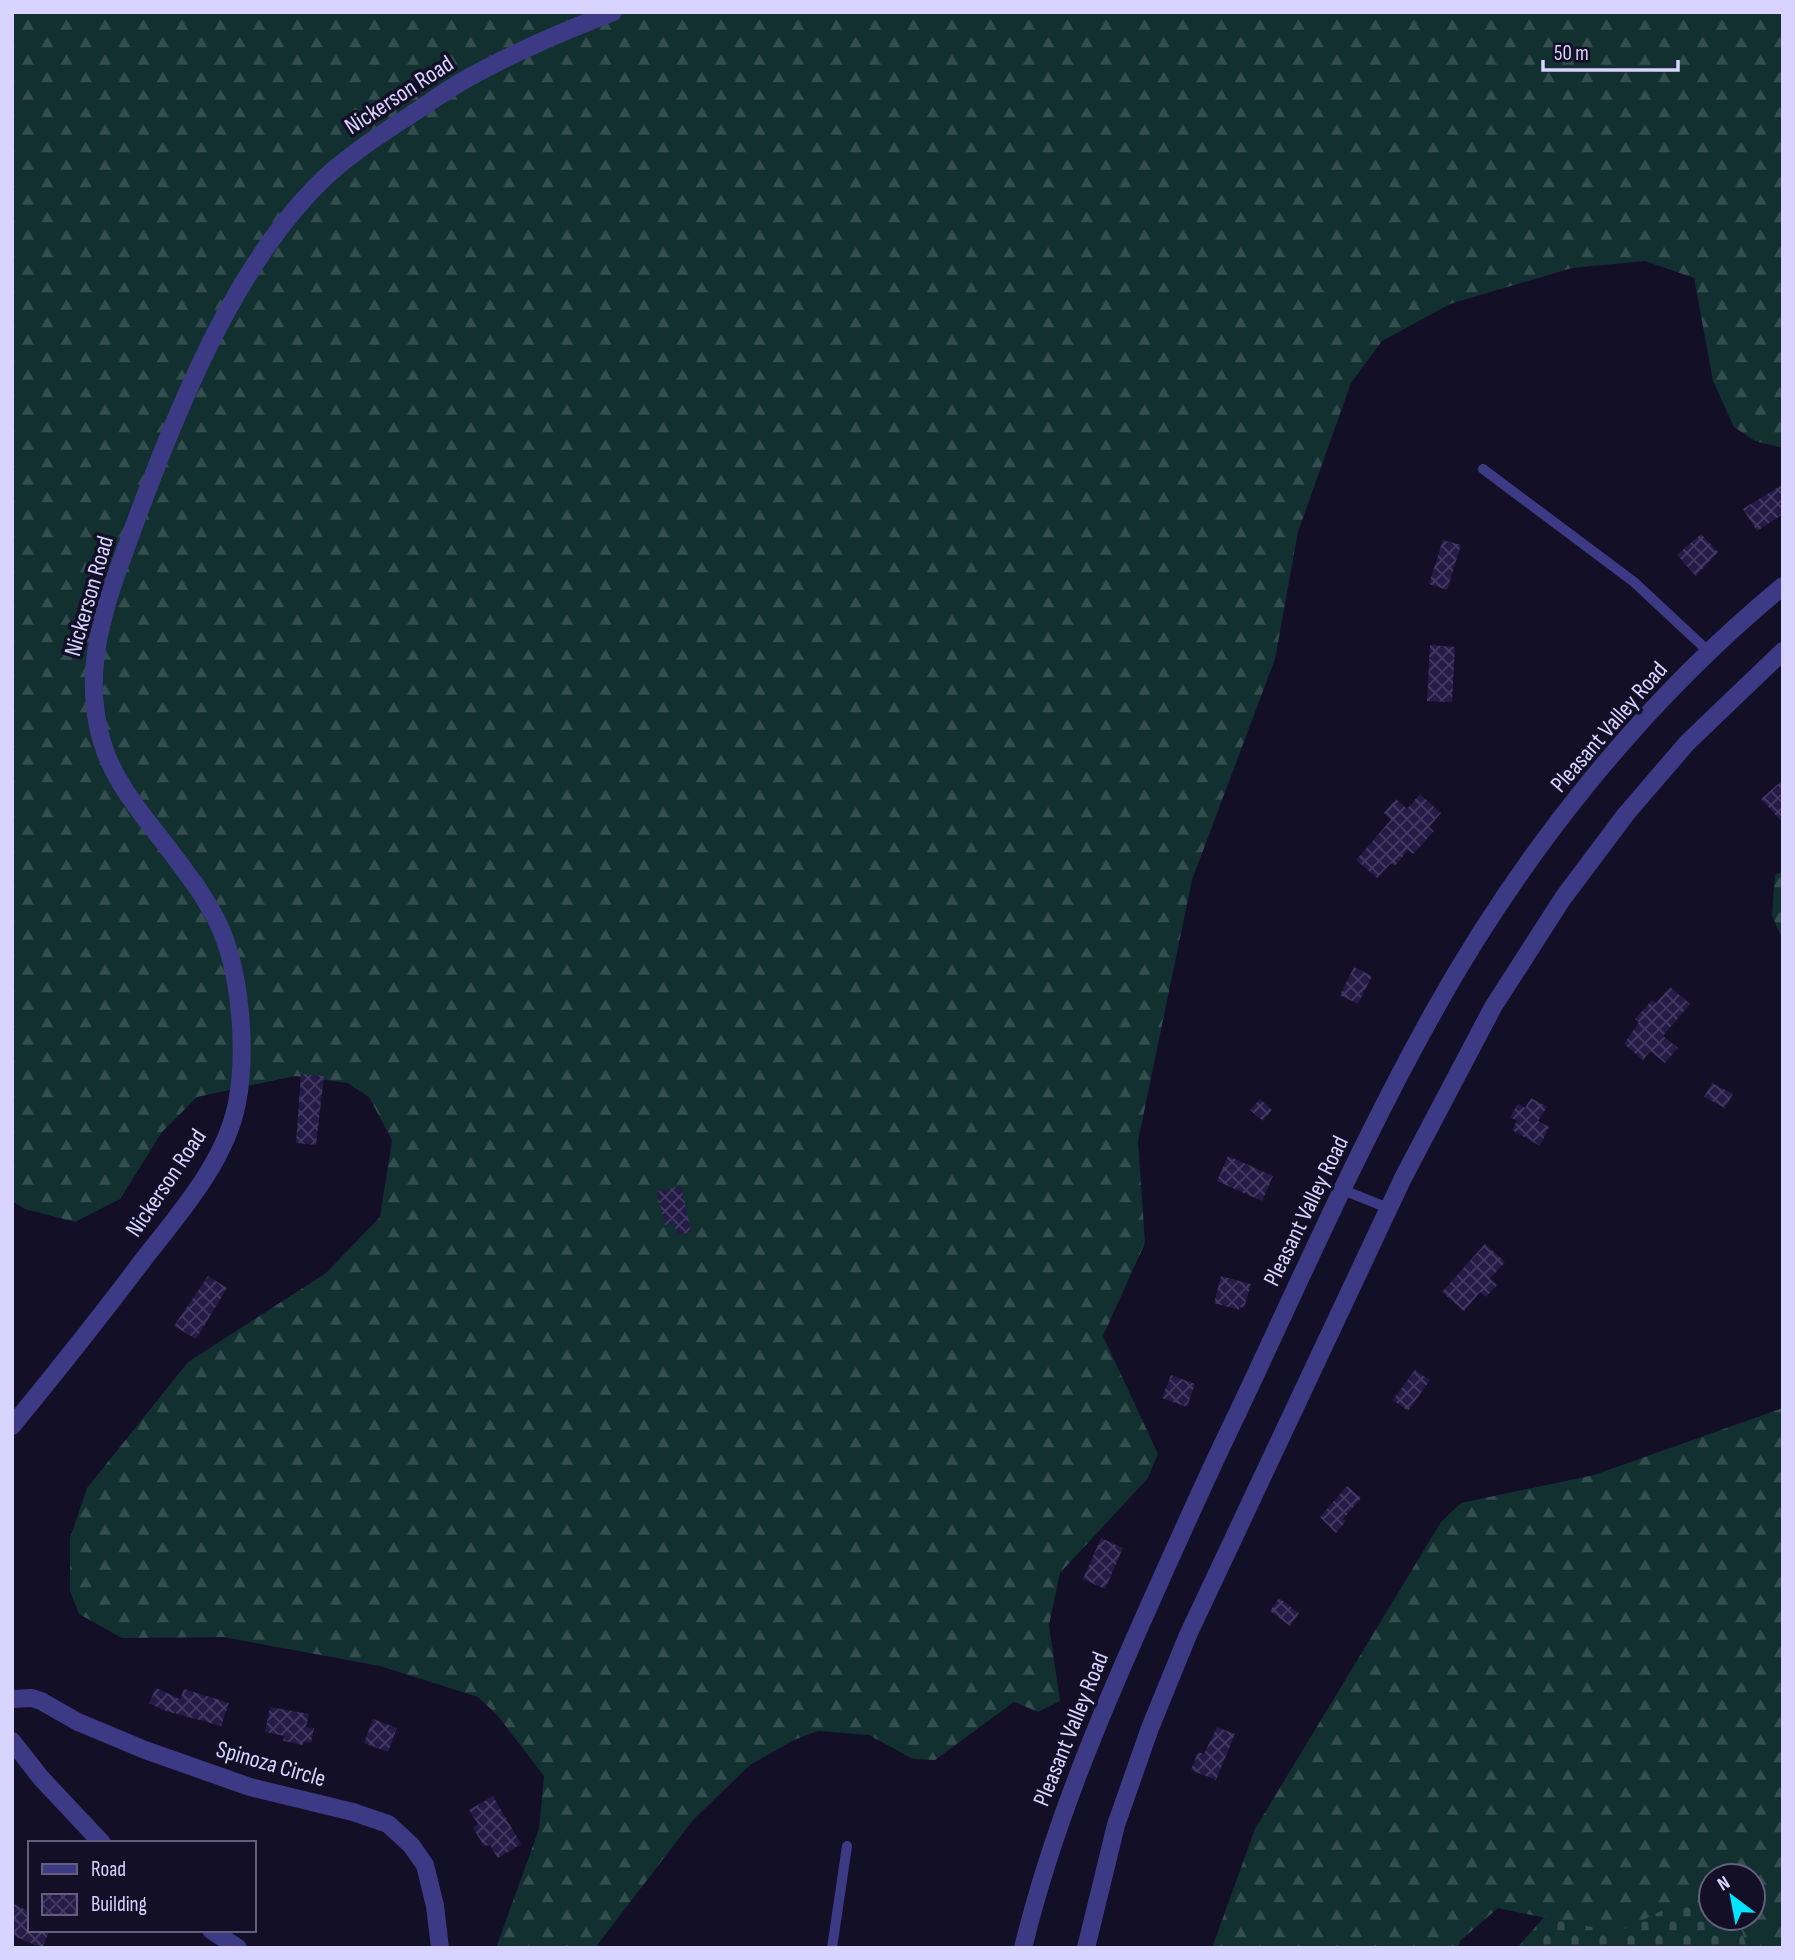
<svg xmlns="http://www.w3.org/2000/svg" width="1795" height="1960" font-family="'Sofia Sans Condensed',sans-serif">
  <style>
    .forest { fill: url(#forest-firs) }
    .cemetery { fill: url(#cemetery-stones) }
    .building { fill: url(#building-cross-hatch) }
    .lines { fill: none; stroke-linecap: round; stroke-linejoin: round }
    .service { stroke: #3d3a85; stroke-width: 10 }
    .minor { stroke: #3d3a85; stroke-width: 18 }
    .tertiary { stroke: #3d3a85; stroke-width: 18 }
    .labels { text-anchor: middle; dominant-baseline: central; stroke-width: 7; stroke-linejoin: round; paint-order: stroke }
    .street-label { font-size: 24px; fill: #d9d4ff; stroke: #130f26 }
  </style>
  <defs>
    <pattern id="forest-firs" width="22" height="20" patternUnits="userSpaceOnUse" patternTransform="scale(1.75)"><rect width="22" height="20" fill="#12302f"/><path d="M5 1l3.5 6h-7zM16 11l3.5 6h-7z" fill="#344d4e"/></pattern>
    <pattern id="cemetery-stones" width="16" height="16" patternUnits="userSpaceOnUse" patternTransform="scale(1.75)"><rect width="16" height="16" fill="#12302f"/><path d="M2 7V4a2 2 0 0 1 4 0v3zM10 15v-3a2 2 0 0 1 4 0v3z" fill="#344d4e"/></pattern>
    <pattern id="building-cross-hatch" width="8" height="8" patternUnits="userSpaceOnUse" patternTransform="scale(1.75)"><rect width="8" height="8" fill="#241b47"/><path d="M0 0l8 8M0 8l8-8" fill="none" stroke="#433b63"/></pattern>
  </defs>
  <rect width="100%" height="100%" fill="#130f26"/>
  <path class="forest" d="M12,12H1783V448L1755,441L1734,427L1713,381L1694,278L1645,261L1572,268L1450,304L1382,341L1351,383L1298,532L1275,659L1192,880L1138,1141L1145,1243L1103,1336L1158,1454L1148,1478L1060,1573L1049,1625L1060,1701L1038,1712L1014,1702L935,1760L913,1759L869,1735L818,1731L794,1740L750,1765L693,1820L595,1948H496L539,1829L544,1776L497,1715L478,1697L380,1666L223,1637L122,1638L79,1614L70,1591V1538L87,1488L188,1362L326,1273L380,1217L392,1140L369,1097L348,1083L295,1076L197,1097L162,1132L120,1199L75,1222L25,1209L12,1201Z
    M1783,871V941L1772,915L1775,875Z
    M1783,1408V1948H1747L1738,1918H1753V1876H1711V1901L1671,1907L1617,1933L1498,1908L1460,1941L1458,1948H1212L1255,1829L1441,1522L1461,1503L1594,1475Z"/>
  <path class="cemetery" d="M1711,1901V1918H1738L1747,1948H1517L1545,1916L1617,1933L1671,1906Z"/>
  <path class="building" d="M1783,484V514L1757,531L1743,509Z
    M1701,534L1718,552L1696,576L1677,555Z
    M1443,540L1461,545L1447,590L1429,584Z
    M1430,645L1455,647L1452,702L1427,701Z
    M1783,780V823L1761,799Z
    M1420,794L1441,813L1429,827L1434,831L1413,854L1408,850L1395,866L1391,863L1377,878L1356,860L1391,820L1384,813L1396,799L1407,809Z
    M1354,967L1372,976L1358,1004L1340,995Z
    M1670,987L1690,1004L1663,1036L1678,1048L1665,1063L1650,1051L1643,1060L1624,1044L1639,1022L1635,1019L1652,1000L1656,1003Z
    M301,1074L324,1076L316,1145L296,1143Z
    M1712,1083L1733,1094L1725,1108L1704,1097Z
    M1531,1098L1547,1107L1538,1121L1549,1127L1540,1146L1512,1130L1517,1121L1510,1117L1518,1104L1525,1108Z
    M1260,1099L1272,1110L1263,1121L1250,1110Z
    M1228,1156L1273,1176L1262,1201L1217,1181Z
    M681,1186L691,1232L677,1235L674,1223L665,1225L657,1192Z
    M1485,1244L1505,1262L1490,1279L1497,1285L1486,1297L1480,1292L1464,1311L1442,1292Z
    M208,1276L227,1288L196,1339L174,1326Z
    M1221,1276L1251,1284L1244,1308L1239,1307V1310L1214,1303Z
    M1415,1370L1430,1380L1408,1411L1393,1400Z
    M1171,1375L1195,1384L1187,1407L1162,1398Z
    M1347,1486L1361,1498L1343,1519L1346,1521L1336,1533L1320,1517Z
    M1101,1538L1123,1548L1105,1589L1083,1579Z
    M1279,1598L1299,1613L1290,1626L1270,1611Z
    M156,1688L180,1699L184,1689L229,1703L221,1726L163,1710L149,1703Z
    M270,1707L309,1714L306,1727L314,1728L311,1743L303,1742V1745L283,1741L284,1736L265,1732Z
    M373,1719L397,1728L388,1752L364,1743Z
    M1217,1727L1235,1734L1216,1780L1191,1770L1198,1752L1204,1754Z
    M493,1796L521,1844L498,1858L490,1845L484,1846L473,1828L478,1824L469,1810Z
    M12,1903L30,1912V1930H50L42,1948L12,1935Z"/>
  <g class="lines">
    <path class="service" d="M1483,469L1634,582L1709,652
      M1343,1190L1388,1208
      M832,1948L847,1846"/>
    <path class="minor" d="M12,1426C57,1371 101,1316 143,1260C179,1214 226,1161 237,1103C247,1050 241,970 217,921C204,895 186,872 168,848C144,816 115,784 103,745C77,664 111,590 138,515C180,402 239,255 331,172C355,151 382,133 409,116C429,103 448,89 468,78C514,52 564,31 613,12
      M12,1699L32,1698L41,1701L78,1722L145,1750L250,1787L353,1812L388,1824L411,1845L425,1865L435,1906L440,1948
      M1023,1948C1052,1829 1099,1718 1149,1606C1178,1541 1207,1476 1238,1412C1301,1278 1361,1142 1433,1013C1522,853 1641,703 1783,586
      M1086,1948L1116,1825L1150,1728L1188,1635L1403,1178L1493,1007L1563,898L1626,814L1687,743L1783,651"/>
    <path class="tertiary" d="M12,1741L41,1778L102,1843
      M211,1930L238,1948"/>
  </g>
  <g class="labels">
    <g class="street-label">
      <text transform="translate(399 95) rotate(-33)">Nickerson Road</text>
      <text transform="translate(89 596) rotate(-74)">Nickerson Road</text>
      <text transform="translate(1609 727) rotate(-49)">Pleasant Valley Road</text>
      <text transform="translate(166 1183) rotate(-56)">Nickerson Road</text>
      <text transform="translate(1306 1211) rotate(-64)">Pleasant Valley Road</text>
      <text transform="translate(1071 1729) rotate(-68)">Pleasant Valley Road</text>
      <text transform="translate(271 1764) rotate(16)">Spinoza Circle</text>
    </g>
  </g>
  <rect width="1795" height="1960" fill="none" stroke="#d9d4ff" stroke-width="28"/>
  <rect x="28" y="1841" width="228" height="91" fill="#130f26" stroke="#625e7d" stroke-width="2"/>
  <rect x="42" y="1864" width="35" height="10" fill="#3d3a85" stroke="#625e7d" stroke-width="2"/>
  <text x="91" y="1876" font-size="21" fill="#d9d4ff">Road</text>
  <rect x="42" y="1894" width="35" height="21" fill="url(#building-cross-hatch)" stroke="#625e7d" stroke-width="2"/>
  <text x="91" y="1911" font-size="21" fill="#d9d4ff">Building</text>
  <g transform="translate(1732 1897) rotate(328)"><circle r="33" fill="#130f26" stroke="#625e7d" stroke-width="2"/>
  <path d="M0-5L12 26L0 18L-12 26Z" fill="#00e5ff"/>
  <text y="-10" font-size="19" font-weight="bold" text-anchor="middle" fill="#d9d4ff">N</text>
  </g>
  <path d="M1543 60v10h135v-10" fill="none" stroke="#d9d4ff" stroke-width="3.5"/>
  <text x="1554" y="60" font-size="21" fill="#d9d4ff" stroke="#130f26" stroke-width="5" paint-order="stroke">50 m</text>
</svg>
